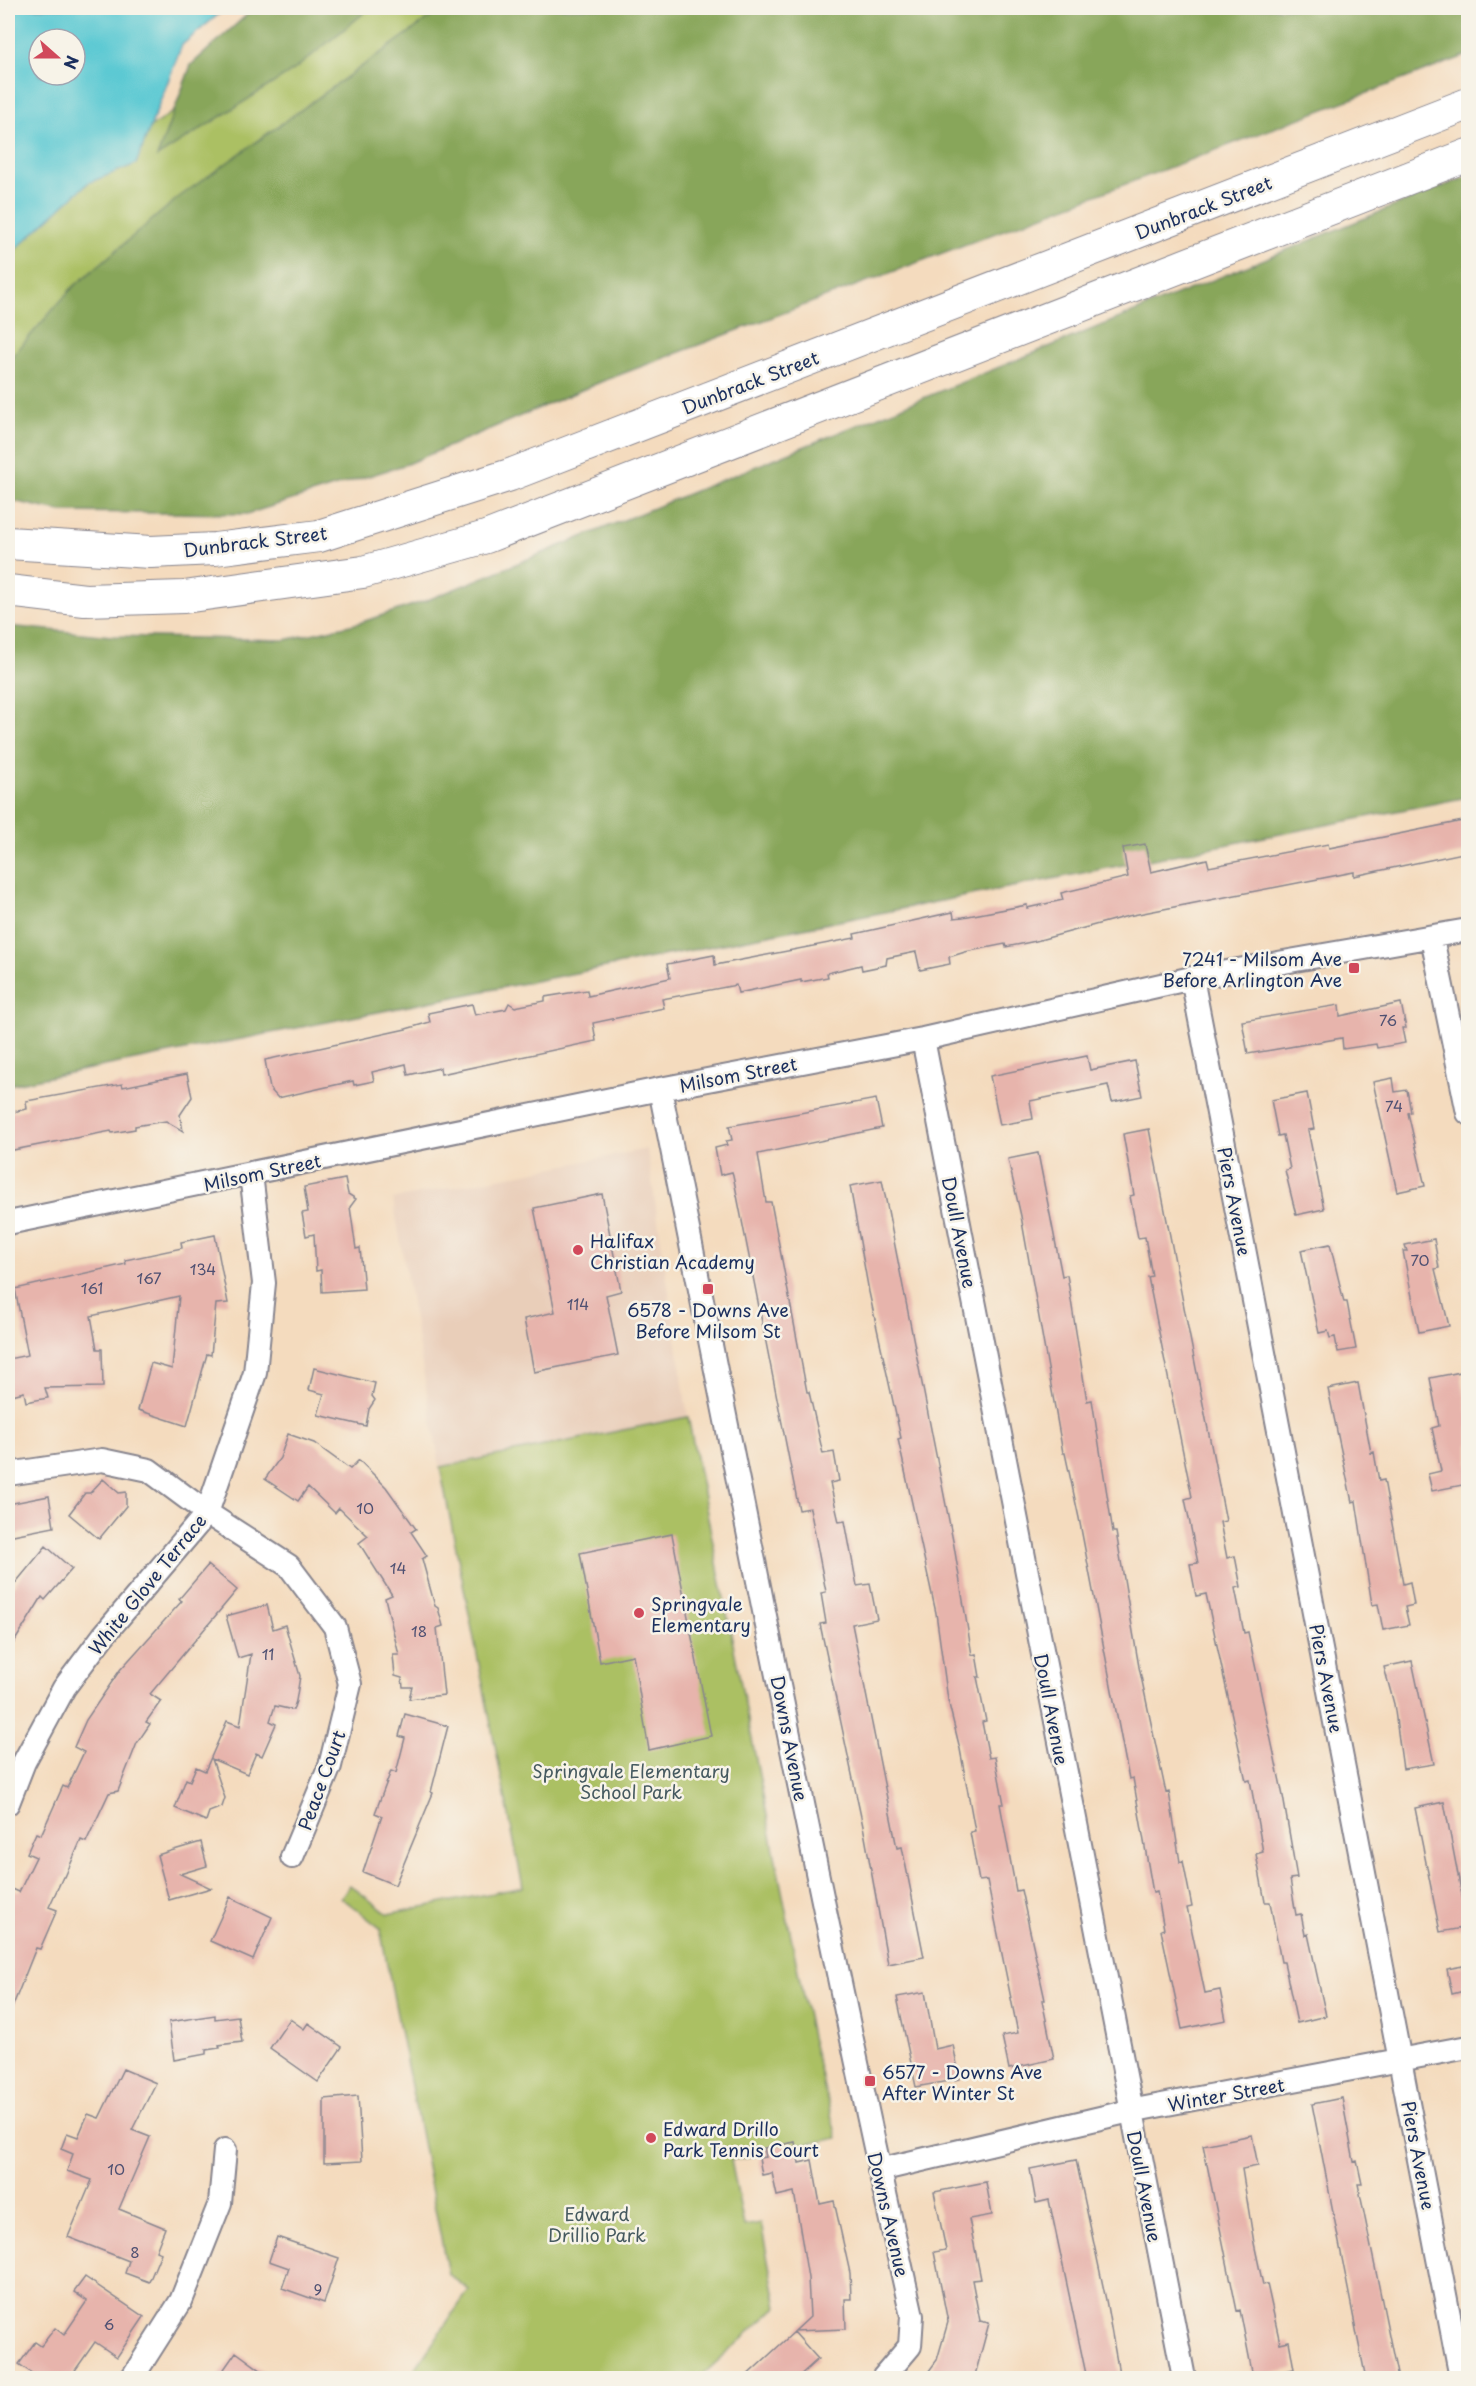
<svg xmlns="http://www.w3.org/2000/svg" width="1476" height="2386" font-family="'Playpen Sans',sans-serif">
  <style>
    .built { fill: #e9ceb9 }
    .green { fill: #abc064; stroke: #637861; stroke-width: 1.5 }
    .forest { fill: #88a65a; stroke: #526a5c; stroke-width: 1.5 }
    .water { fill: #5cc9d3; stroke: #3c7c98; stroke-width: 1.5; fill-rule: evenodd }
    .building { fill: #e7b4ac }
    .lines { fill: none; stroke-linecap: round; stroke-linejoin: round }
    .minor-casing { stroke: #88858e; stroke-width: 26 }
    .secondary-casing { stroke: #88858e; stroke-width: 34 }
    .minor { stroke: #fff; stroke-width: 22 }
    .secondary { stroke: #fff; stroke-width: 32 }
    .poi-dot { fill: #d1495b; stroke: #f7f3e8; stroke-width: 2 }
    .labels { text-anchor: middle; dominant-baseline: central; stroke-width: 5; stroke-linejoin: round; paint-order: stroke }
    .number-label { font-size: 15px; fill: #4e5072 }
    .street-label { font-size: 18px; fill: #1b2f5e; stroke: #f7f3e8 }
    .poi-label { font-size: 18px; fill: #1b2f5e; stroke: #f7f3e8; text-anchor: start }
    .park-label { font-size: 18px; fill: #465a60; stroke: #f7f3e8 }
  </style>
  <rect width="100%" height="100%" fill="#f7f3e8"/>
  <filter id="ink" filterUnits="userSpaceOnUse"><feTurbulence type="fractalNoise" baseFrequency=".0167" numOctaves="2"/><feDisplacementMap in="SourceGraphic" scale="12" xChannelSelector="R" yChannelSelector="G"/><feConvolveMatrix kernelMatrix="1 2 1 2 8 2 1 2 1" color-interpolation-filters="sRGB"/></filter>
  <filter id="wash" filterUnits="userSpaceOnUse"><feTurbulence type="fractalNoise" baseFrequency=".008" numOctaves="4" result="noise"/><feDisplacementMap in="SourceGraphic" scale="24" xChannelSelector="R" yChannelSelector="G"/><feGaussianBlur stdDeviation="1.35" result="paint"/><feColorMatrix in="noise" values="0 0 0 0 0 0 0 0 0 0 0 0 0 0 0 0 0 1.4 0 .05"/><feComposite in="paint" operator="in"/></filter>
  <g filter="url(#wash)">
    <rect width="100%" height="100%" fill="#f4dbbe"/>
    <path class="built" d="M647,1149L688,1417L772,1836L523,1887L441,1473L393,1199Z"/>
    <path class="green" d="M321,8H473L8,392V244L131,141Z
      M688,1417L811,2037L837,2138L731,2160L744,2226L761,2223L777,2307L699,2378H409L469,2290L448,2274L380,1928L341,1897L350,1885L388,1914L523,1887L440,1467Z"/>
    <path class="forest" d="M265,8H370L294,70L157,157L191,65L250,12Z
      M439,8H1468V55L603,381L407,464L247,514L63,512L8,500V361L72,288L179,197L435,14Z
      M1468,176V797L8,1085V626L112,636L285,640L359,623L425,601Z"/>
    <path class="water" d="M8,8H226L182,45L136,164L88,183L8,256ZM39,39H75V75H39Z"/>
    <g id="blocks">
      <path class="building" d="M1468,820V852L1354,876V872L1128,916L1036,941L1006,947L1005,944L965,952L949,957L950,964L920,970L916,952L887,958L886,965L862,970L861,965L827,973L828,977L801,982V980L738,993L736,985L662,999L664,1008L593,1023L596,1041L441,1074L440,1068L408,1075L406,1064L372,1072L374,1081L354,1085L353,1081L278,1098L270,1089L265,1060L406,1029L430,1022L428,1013L472,1004L475,1015L506,1009L509,1003L515,1007L545,1001V997L587,990L588,996L670,978L667,964L714,955L715,965L855,938L854,934L953,912L954,918L963,917L1027,905V908L1063,900L1061,893L1128,877L1123,848L1145,844L1151,872L1207,859L1209,867L1328,844L1329,848Z
        M1401,1003L1406,1028H1402L1405,1043L1377,1048L1376,1044L1343,1049L1342,1038L1248,1054L1242,1021L1339,1005L1340,1016Z
        M1087,1056L1090,1070L1135,1061L1142,1096L1112,1102L1108,1085L1030,1101L1033,1119L1000,1125L990,1076Z
        M187,1074L192,1097L180,1115L183,1131L166,1121L135,1126V1129L112,1133L111,1131L8,1151V1113L27,1109L26,1101L122,1084L123,1087Z
        M1393,1078L1395,1092L1407,1090L1411,1112L1408,1113L1425,1186L1397,1192L1373,1082Z
        M1307,1093L1314,1129L1308,1130L1324,1209L1296,1215L1285,1170L1290,1169L1283,1135L1278,1136L1271,1100Z
        M876,1099L882,1128L758,1154L766,1202H771L807,1392H809L823,1454L834,1452L839,1481L830,1483L839,1522L845,1521L857,1586L870,1584L877,1619L852,1624L897,1848L902,1847L924,1957L888,1964L864,1831L820,1624L826,1623L821,1593L826,1592L810,1508L799,1510L733,1175L732,1172L720,1175L715,1148L727,1145L726,1141L732,1140L729,1126Z
        M1149,1129L1226,1521L1220,1522L1227,1558L1235,1556L1241,1587L1235,1588L1244,1633L1248,1632L1283,1796L1297,1878L1290,1879L1296,1915L1301,1914L1305,1935L1308,1934L1326,2016L1297,2023L1284,1962H1281L1270,1902H1265L1256,1854L1263,1852L1250,1780L1246,1781L1206,1594L1196,1596L1190,1564L1198,1563L1185,1499L1192,1497L1148,1277L1152,1276L1145,1237L1138,1238L1130,1196L1134,1195L1123,1134Z
        M1038,1153L1062,1276L1067,1275L1087,1401L1092,1400L1113,1532H1116L1139,1667L1166,1793L1169,1792L1180,1862L1183,1861L1192,1907L1187,1908L1205,1993L1220,1990L1226,2020L1182,2029L1161,1930L1164,1929L1157,1892L1153,1893L1133,1778L1129,1779L1079,1518L1065,1453H1063L1021,1216L1008,1159Z
        M345,1179L348,1194L356,1199L350,1207L356,1249L360,1248L364,1289L322,1292L321,1270L316,1271L314,1234L306,1236L302,1213L308,1212L304,1187Z
        M882,1180L954,1546L972,1655L976,1654L980,1677H977L986,1721L982,1722L989,1758L995,1757L1004,1804H1000L1016,1891L1021,1890L1045,2000H1042L1054,2059L1009,2069L1002,2036L1018,2033L987,1880L979,1881L970,1832L975,1831L960,1749L948,1700L936,1613L898,1439L901,1438L869,1292L850,1186Z
        M602,1194L621,1291L606,1295L618,1355L534,1372L524,1319L555,1312L534,1208Z
        M215,1235L228,1303L216,1304L211,1355L207,1354L187,1426L138,1410L151,1363L172,1369L179,1296L91,1316L97,1349H102L103,1387L45,1388L48,1398L26,1402L24,1392L8,1396V1359L28,1355L15,1289L126,1264L125,1260L182,1248L181,1242Z
        M1434,1239L1439,1268L1435,1269L1449,1326L1419,1332L1403,1251H1407L1405,1245Z
        M1330,1244L1344,1302H1347L1356,1349L1338,1352L1335,1337L1330,1338L1328,1331L1319,1333L1301,1250Z
        M314,1368L375,1383L372,1396L375,1400L369,1409L366,1426L318,1415L324,1394L309,1390Z
        M1461,1372L1468,1417V1484L1432,1491L1428,1474L1441,1471L1432,1428L1439,1426L1430,1378Z
        M1358,1383L1371,1453L1374,1452L1379,1481L1384,1480L1403,1584L1410,1582L1414,1605L1405,1607L1409,1625L1383,1630L1378,1604L1372,1605L1356,1501L1352,1502L1328,1389Z
        M288,1434L314,1443L350,1469L359,1460L386,1487L416,1529L411,1532L427,1556L422,1559L435,1606L438,1608L443,1626L437,1628L444,1695L409,1699L412,1687H403L402,1678L395,1676L393,1655H399L385,1598L392,1595L359,1543L368,1536L339,1508L335,1513L308,1487L298,1501L265,1479L280,1458Z
        M103,1479L119,1493L126,1492V1506L99,1539L69,1514L85,1493H90Z
        M49,1496L54,1527L8,1536V1504Z
        M672,1534L711,1736L649,1750L633,1655L600,1662L580,1553Z
        M46,1546L72,1569L45,1600L42,1597L8,1652V1592Z
        M208,1565L237,1590L150,1694L161,1701L146,1722L150,1724L137,1743L118,1791L109,1793L86,1842L81,1840L65,1877H63L49,1907L57,1910L40,1949L36,1948L8,2018V1887L19,1892L36,1857L27,1853L36,1833L41,1835L63,1786L67,1788L84,1752L74,1747L86,1720L120,1670L182,1601L179,1599Z
        M267,1605L273,1629L285,1625L300,1676L296,1701L293,1710L275,1706L270,1721L276,1724L262,1756L256,1753L247,1774L212,1759L225,1798L222,1807L209,1812L206,1821L175,1808L186,1779L190,1781L196,1767L205,1771L227,1721L240,1726L251,1654L238,1658L226,1616Z
        M1412,1661L1434,1764L1403,1769L1394,1704L1384,1667Z
        M405,1714L448,1726L431,1792L433,1793L395,1885L363,1872L382,1816L375,1813L391,1771L396,1773L405,1738L399,1736Z
        M1444,1802L1468,1927L1440,1932L1415,1808Z
        M201,1842L207,1866L180,1874L211,1888L169,1900L157,1855Z
        M230,1897L272,1917L253,1960L210,1941Z
        M1468,1965V1990L1452,1994L1447,1969Z
        M925,1992L935,2049L953,2045L960,2079L916,2087L897,1997Z
        M215,2015V2019L238,2016L242,2042L219,2045L220,2048L206,2050V2054L174,2060L169,2022Z
        M290,2019L304,2029L308,2023L342,2047L318,2082L270,2048Z
        M123,2069L156,2083L132,2130L150,2137L119,2209L165,2228L156,2251L161,2253L149,2282L125,2273L129,2261L68,2237L92,2180L67,2171L73,2154L61,2149L67,2133L78,2137L88,2114L99,2118Z
        M358,2096L362,2161L324,2163V2099Z
        M1342,2098L1354,2162L1357,2161L1362,2184H1358L1398,2379H1366L1358,2340L1312,2104Z
        M1252,2135L1258,2166L1242,2169L1254,2243L1263,2285L1267,2284L1280,2343L1289,2341L1294,2369L1253,2377L1240,2310L1237,2311L1203,2145Z
        M795,2142L799,2163L812,2160L820,2204L834,2201L850,2273L851,2299H845L846,2329L795,2331L810,2317L808,2278L794,2192L777,2196L772,2173L762,2175L759,2158L766,2157L764,2148Z
        M1076,2160L1106,2300L1120,2379H1087L1049,2200L1036,2203L1030,2169Z
        M986,2182L992,2215L969,2219L981,2279L972,2280L980,2321L989,2323L974,2379H923L937,2360L948,2322L934,2252L946,2250L934,2192Z
        M277,2237L339,2258L324,2303L282,2288L289,2268L269,2261Z
        M85,2277L144,2317L117,2357L95,2342L69,2379H40L19,2364L35,2342L41,2346L55,2328L64,2335L87,2301L74,2292Z
        M794,2332L818,2359L796,2379H743Z
        M236,2352L273,2379H217Z"/>
    </g>
  </g>
  <g filter="url(#ink)">
    <use href="#blocks" fill-opacity="0" stroke="#88858e" stroke-width="1.5"/>
    <g class="lines">
      <g class="minor-casing">
        <path id="minor" d="M1432,938L1468,1113
          M1192,978L1461,2378
          M923,1039L1184,2378
          M660,1089C742,1499 821,1909 912,2316L910,2346L883,2378
          M8,1223L660,1089L923,1039L1192,978L1468,930
          M8,1474L102,1460L149,1470L207,1513L289,1566L335,1627L350,1684L330,1766L292,1857
          M8,1803L24,1762L64,1688L103,1636L207,1513L255,1373L264,1283L251,1174
          M879,2170L1130,2111L1468,2047
          M132,2378L181,2301L220,2203L225,2150"/>
      </g>
      <g class="secondary-casing">
        <path id="secondary" d="M8,543L151,552L215,549L319,536L510,475L1468,104
          M8,591L85,600L184,597L363,572L486,537L1468,155"/>
      </g>
      <use href="#minor" class="minor"/>
      <use href="#secondary" class="secondary"/>
    </g>
  </g>
  <g class="poi-dot">
    <rect x="1348" y="962" width="12" height="12" rx="3"/>
    <circle cx="578" cy="1250" r="6"/>
    <rect x="702" y="1283" width="12" height="12" rx="3"/>
    <circle cx="639" cy="1613" r="6"/>
    <rect x="864" y="2075" width="12" height="12" rx="3"/>
    <circle cx="651" cy="2138" r="6"/>
  </g>
  <g class="labels">
    <g class="number-label">
      <text x="1388" y="1019">76</text>
      <text x="1394" y="1105">74</text>
      <text x="1420" y="1259">70</text>
      <text x="203" y="1268">134</text>
      <text x="149" y="1277">167</text>
      <text x="92" y="1287">161</text>
      <text x="578" y="1303">114</text>
      <text x="365" y="1507">10</text>
      <text x="398" y="1567">14</text>
      <text x="419" y="1630">18</text>
      <text x="268" y="1653">11</text>
      <text x="116" y="2168">10</text>
      <text x="135" y="2251">8</text>
      <text x="318" y="2288">9</text>
      <text x="109" y="2323">6</text>
    </g>
    <g class="street-label">
      <text transform="translate(1203 207) rotate(-21)">Dunbrack Street</text>
      <text transform="translate(750 382) rotate(-21)">Dunbrack Street</text>
      <text transform="translate(255 541) rotate(-7)">Dunbrack Street</text>
      <text transform="translate(738 1074) rotate(-11)">Milsom Street</text>
      <text transform="translate(262 1172) rotate(-12)">Milsom Street</text>
      <text transform="translate(1235 1201) rotate(79)">Piers Avenue</text>
      <text transform="translate(960 1232) rotate(79)">Doull Avenue</text>
      <text transform="translate(147 1584) rotate(-51)">White Glove Terrace</text>
      <text transform="translate(1327 1678) rotate(79)">Piers Avenue</text>
      <text transform="translate(1052 1709) rotate(79)">Doull Avenue</text>
      <text transform="translate(790 1738) rotate(79)">Downs Avenue</text>
      <text transform="translate(321 1780) rotate(-70)">Peace Court</text>
      <text transform="translate(1226 2094) rotate(-10)">Winter Street</text>
      <text transform="translate(1419 2155) rotate(79)">Piers Avenue</text>
      <text transform="translate(1145 2186) rotate(79)">Doull Avenue</text>
      <text transform="translate(889 2214) rotate(77)">Downs Avenue</text>
    </g>
    <g class="poi-label">
      <text x="1342" y="958" text-anchor="end">7241 - Milsom Ave<tspan x="1342" dy="21">Before Arlington Ave</tspan></text>
      <text x="590" y="1240">Halifax<tspan x="590" dy="21">Christian Academy</tspan></text>
      <text x="708" y="1309" text-anchor="middle">6578 - Downs Ave<tspan x="708" dy="21">Before Milsom St</tspan></text>
      <text x="651" y="1603">Springvale<tspan x="651" dy="21">Elementary</tspan></text>
      <text x="882" y="2071">6577 - Downs Ave<tspan x="882" dy="21">After Winter St</tspan></text>
      <text x="663" y="2128">Edward Drillo<tspan x="663" dy="21">Park Tennis Court</tspan></text>
    </g>
    <g class="park-label">
      <text x="631" y="1770">Springvale Elementary<tspan x="631" dy="21">School Park</tspan></text>
      <text x="597" y="2213">Edward<tspan x="597" dy="21">Drillio Park</tspan></text>
    </g>
  </g>
  <rect width="1476" height="2386" fill="none" stroke="#f7f3e8" stroke-width="30"/>
  <g transform="translate(57 57) rotate(111)"><circle r="28" fill="#f7f3e8" stroke="#9fa5b1" stroke-width="1.5"/>
  <path d="M0-4.5L10 22L0 15L-10 22Z" fill="#d1495b"/>
  <text y="-9" font-size="16" font-weight="bold" text-anchor="middle" fill="#1b2f5e">N</text>
  </g>
</svg>
